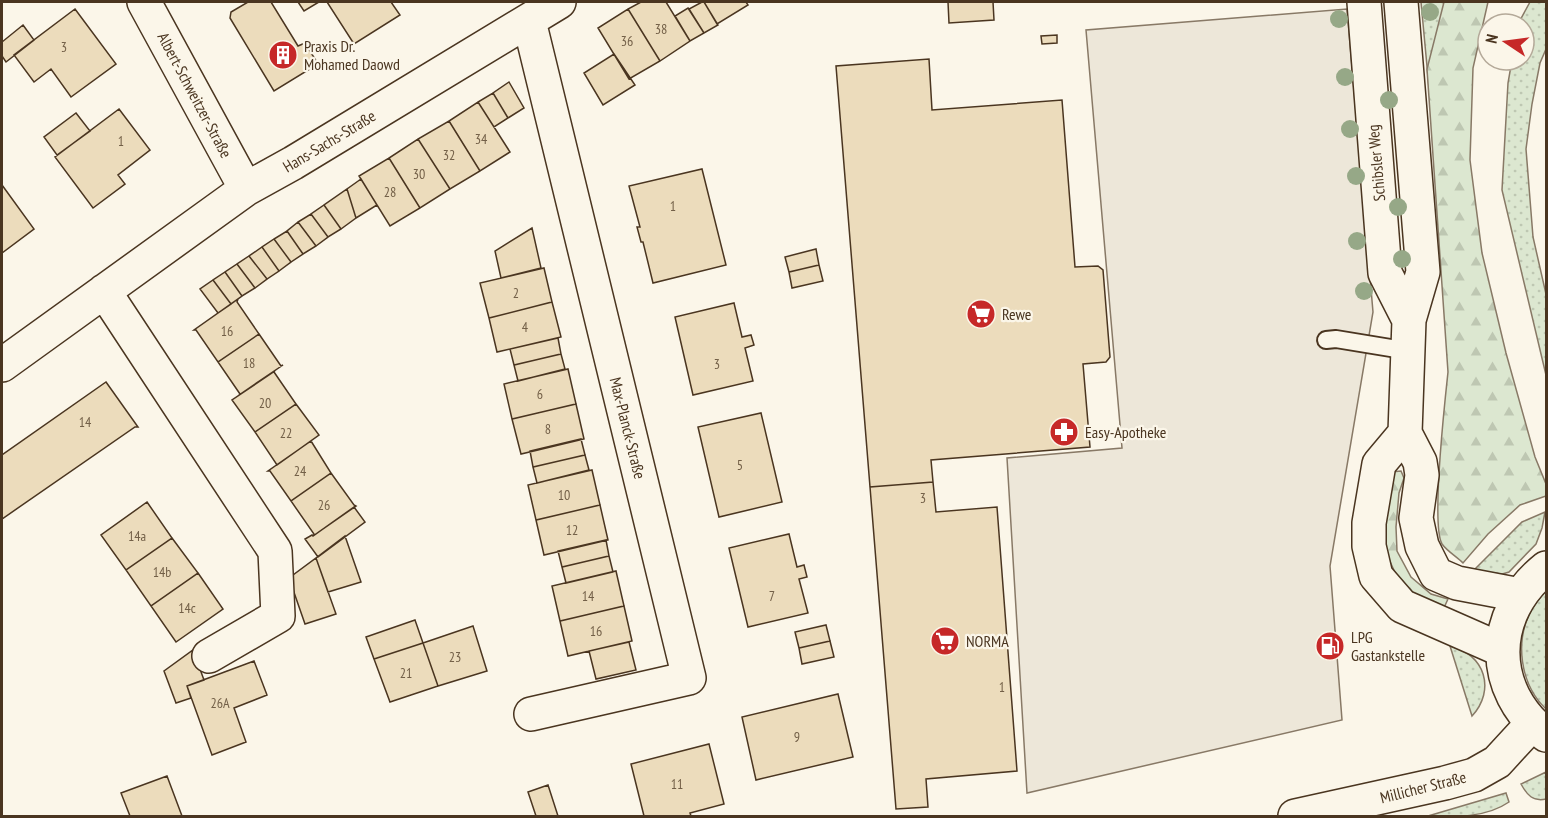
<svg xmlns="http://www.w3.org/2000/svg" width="1548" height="818" font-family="'PT Sans Narrow',sans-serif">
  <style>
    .grass { fill: url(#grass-dots); stroke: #887966; stroke-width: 1.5 }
    .forest { fill: url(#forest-firs); stroke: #887966; stroke-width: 1.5 }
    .parking { fill: #ede7d9; stroke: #887966; stroke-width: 1.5 }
    .building { fill: #ecdcbc; stroke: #4a3520; stroke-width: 1.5 }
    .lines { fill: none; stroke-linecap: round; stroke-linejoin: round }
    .service-casing { stroke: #4a3520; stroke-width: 20 }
    .minor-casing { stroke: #4a3520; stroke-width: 36 }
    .secondary-casing { stroke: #4a3520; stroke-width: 36 }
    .service { stroke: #fbf6e9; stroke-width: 16 }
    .minor { stroke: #fbf6e9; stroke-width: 33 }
    .secondary { stroke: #fbf6e9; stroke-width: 33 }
    .tree { fill: #96a887 }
    .labels { text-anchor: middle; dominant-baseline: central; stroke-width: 4.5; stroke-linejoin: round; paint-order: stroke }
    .number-label { font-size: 14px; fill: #725f47 }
    .poi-label { font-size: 16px; fill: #4a3520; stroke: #fbf6e9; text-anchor: start }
    .street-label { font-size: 16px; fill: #4a3520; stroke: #fbf6e9 }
  </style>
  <defs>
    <pattern id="grass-dots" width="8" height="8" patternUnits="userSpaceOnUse" patternTransform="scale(1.5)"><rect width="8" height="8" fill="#dce7d0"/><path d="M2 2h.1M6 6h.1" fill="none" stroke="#bec7b2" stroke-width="1.8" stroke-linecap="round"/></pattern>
    <pattern id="forest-firs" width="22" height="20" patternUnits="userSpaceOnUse" patternTransform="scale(1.5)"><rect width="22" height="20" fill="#dce7d0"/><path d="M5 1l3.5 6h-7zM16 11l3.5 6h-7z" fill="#bec7b2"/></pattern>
  </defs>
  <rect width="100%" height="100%" fill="#fbf6e9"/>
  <path class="grass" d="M1421,2H1449L1432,120Z
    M1530,2H1546V49L1540,63L1532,104L1526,149L1533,237L1546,294V375L1502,190L1508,83L1512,60H1524V24H1518Z
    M1545,512L1542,528L1536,544L1509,572L1499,575L1474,570L1522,522Z
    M1546,590V709C1520,684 1514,641 1532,609C1536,602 1542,596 1546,590Z
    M1450,646C1485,654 1496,690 1472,716Z
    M1546,772V799C1533,802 1527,795 1521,784Z
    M1506,793L1509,802C1486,818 1455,817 1428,816Z"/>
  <path class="forest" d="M1444,2H1488L1473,68L1470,160L1482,253L1506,353L1535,457L1546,484V496L1520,505L1488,534L1463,563C1457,557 1447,551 1442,544C1431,525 1445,400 1448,372L1427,69Z
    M1401,471L1404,478L1399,493L1396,527L1397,551L1411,577L1431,594L1448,599L1442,612L1424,605L1398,579L1387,555L1382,520L1391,472Z"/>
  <path class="parking" d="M1347,9L1373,312L1330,566L1342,720L1027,793L1007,458L1122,448L1086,30Z"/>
  <path class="building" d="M248,2H271L298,46L305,43L318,64L274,91L230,18L231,12Z
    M298,2H319L304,11Z
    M327,2H391L400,15L354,44Z
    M641,2H666L690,41L660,61L628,9Z
    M702,2H704L718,25L704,33L689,9Z
    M704,2H746L748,5L717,24Z
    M948,2H993L994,20L949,23Z
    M688,8L704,33L690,41L675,16Z
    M75,9L116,64L71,97L51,69L34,82L14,55Z
    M628,9L660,61L629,79L598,28Z
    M23,25L34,40L6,62L2,56V42Z
    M1057,35V43L1042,44L1041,36Z
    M614,54L635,85L603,105L584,73Z
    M929,59L932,110L1062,100L1075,267L1098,266L1103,270L1110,357L1106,362L1083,364L1090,447L931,460L933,482L870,487L836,66Z
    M509,82L524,108L508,118L493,93Z
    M493,93L508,118L494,127L478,102Z
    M478,102L510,152L480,171L449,121Z
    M119,109L150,150L118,175L125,184L93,208L55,157Z
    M76,113L90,131L57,155L44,137Z
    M449,121L480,171L450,189L418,139Z
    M418,139L450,189L420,208L389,158Z
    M389,158L420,208L390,226L359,176Z
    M702,169L726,265L653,283L643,242H641L637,227H640L629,186Z
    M361,179L377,205L356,218L347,189Z
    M2,185L34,229L2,253Z
    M347,189L356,218L341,229L324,205Z
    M324,205L341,229L328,237L311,214Z
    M311,214L328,237L316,246L298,222Z
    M298,222L316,246L303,254L287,231Z
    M532,228L541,268L501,278L495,251Z
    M287,231L303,254L291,262L274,239Z
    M274,239L291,262L279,271L262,247Z
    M262,247L279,271L267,279L249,256Z
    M816,249L819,265L789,272L785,257Z
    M249,256L267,279L255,288L237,264Z
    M237,264L255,288L242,296L225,272Z
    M819,265L823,281L792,288L789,272Z
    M544,268L552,302L489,318L480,283Z
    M225,272L242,296L231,304L213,280Z
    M213,280L231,304L218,313L200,289Z
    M238,299L237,302L259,334L218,362L196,330H194Z
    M552,302L561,337L497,352L489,318Z
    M734,303L742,337L751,335L754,345L745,348L753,381L693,395L675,317Z
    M259,334L281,366L283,365L239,395L240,394L218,362Z
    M558,338L561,354L514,365L510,349Z
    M561,354L565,369L518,381L514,365Z
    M568,369L576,404L512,419L504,384Z
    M275,371L274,372L296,404L255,432L232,400Z
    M106,382L138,427H135L2,519V455Z
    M296,404L319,435L277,465L255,432Z
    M576,404L584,439L521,454L512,419Z
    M761,413L782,502L719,517L698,427Z
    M581,439L585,455L533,467L530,451Z
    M311,441L331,473L291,501L270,471H268Z
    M585,455L589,470L537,483L533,467Z
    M592,470L600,505L536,520L528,485Z
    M331,473L354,505L356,506L313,536L314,534L291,501Z
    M933,482L936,512L997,507L1017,771L926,779L928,807L896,809L870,487Z
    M147,502L172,538L126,570L101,535Z
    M600,505L608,540L544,555L536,520Z
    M354,507L365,522L318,557L305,539L312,535L313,536Z
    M789,534L797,567L804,565L807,577L799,579L808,613L748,627L729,548Z
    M345,536L361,582L328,592L316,558Z
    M172,538L198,573L151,606L126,570Z
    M606,540L609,556L562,567L558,551Z
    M609,556L613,572L566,583L562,567Z
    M316,558L336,614L305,624L289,578Z
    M616,571L624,606L560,621L552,586Z
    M198,573L223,609L176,642L151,606Z
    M624,606L632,641L568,656L560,621Z
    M415,620L423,643L374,659L366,637Z
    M826,625L830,641L799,648L795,632Z
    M473,626L487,671L438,686L423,643Z
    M830,641L834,657L802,664L799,648Z
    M629,642L636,670L596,679L589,651Z
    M423,643L438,686L390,702L374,659Z
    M193,650L204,680L187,686L191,698L176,703L164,671Z
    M254,661L267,695L234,708L246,742L212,755L187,686Z
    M838,694L853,757L756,780L742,717Z
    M709,744L724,804L690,813L691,816H644L631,764Z
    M167,776L182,816H130L121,793Z
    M548,785L558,816H536L528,792Z"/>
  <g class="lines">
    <g class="service-casing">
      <path id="service" d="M1326,340L1336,339L1409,351"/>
    </g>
    <g class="minor-casing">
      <path id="minor" d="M144,2L246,189
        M1364,2L1385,273L1409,320
        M1401,2L1423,272L1409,320L1405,433L1420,462L1422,475L1416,518L1422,546L1436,574L1457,583L1520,595
        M529,21L689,678L531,714
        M104,291L275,551L278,616L209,656
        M2,365L246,189L293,163L559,2
        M1405,433L1379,464L1369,523V546L1376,576L1402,606L1502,650"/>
    </g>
    <g class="secondary-casing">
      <path id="secondary" d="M1546,568C1489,614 1488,690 1546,735
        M1295,816L1445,783L1474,775L1497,762L1532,724"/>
    </g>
    <use href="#service" class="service"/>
    <use href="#minor" class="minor"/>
    <use href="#secondary" class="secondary"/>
  </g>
  <g class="tree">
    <circle cx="1430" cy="12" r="9"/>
    <circle cx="1339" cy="19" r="9"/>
    <circle cx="1345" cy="77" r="9"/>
    <circle cx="1389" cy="100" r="9"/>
    <circle cx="1350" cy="129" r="9"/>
    <circle cx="1356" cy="176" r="9"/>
    <circle cx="1398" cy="207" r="9"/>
    <circle cx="1357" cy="241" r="9"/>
    <circle cx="1402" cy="259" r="9"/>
    <circle cx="1364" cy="291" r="9"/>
  </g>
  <defs>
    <g id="building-disc" transform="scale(1.5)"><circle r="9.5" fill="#c62828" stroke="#fbf6e9"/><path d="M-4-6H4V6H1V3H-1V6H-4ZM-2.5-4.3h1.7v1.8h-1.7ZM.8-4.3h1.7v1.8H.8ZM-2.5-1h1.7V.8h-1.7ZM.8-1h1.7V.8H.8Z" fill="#fff"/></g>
    <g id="supermarket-disc" transform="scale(1.5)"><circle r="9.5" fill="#c62828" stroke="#fbf6e9"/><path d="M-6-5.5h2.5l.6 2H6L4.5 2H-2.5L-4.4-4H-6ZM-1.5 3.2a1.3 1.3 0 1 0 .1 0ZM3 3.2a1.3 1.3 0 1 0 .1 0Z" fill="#fff"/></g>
    <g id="pharmacy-disc" transform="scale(1.5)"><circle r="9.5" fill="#c62828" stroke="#fbf6e9"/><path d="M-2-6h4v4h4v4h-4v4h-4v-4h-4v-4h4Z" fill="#fff"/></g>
    <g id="fuel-disc" transform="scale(1.5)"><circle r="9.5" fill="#c62828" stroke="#fbf6e9"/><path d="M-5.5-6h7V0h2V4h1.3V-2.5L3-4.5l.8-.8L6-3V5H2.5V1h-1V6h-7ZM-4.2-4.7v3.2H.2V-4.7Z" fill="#fff"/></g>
  </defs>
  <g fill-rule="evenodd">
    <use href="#building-disc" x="283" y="55"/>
    <use href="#supermarket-disc" x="981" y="314"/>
    <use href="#pharmacy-disc" x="1064" y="432"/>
    <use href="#supermarket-disc" x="945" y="641"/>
    <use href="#fuel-disc" x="1330" y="646"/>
  </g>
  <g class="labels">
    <g class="number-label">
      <text x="661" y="29">38</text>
      <text x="627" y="41">36</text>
      <text x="64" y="47">3</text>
      <text x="481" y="139">34</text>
      <text x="121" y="141">1</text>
      <text x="449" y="155">32</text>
      <text x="419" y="174">30</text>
      <text x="390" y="192">28</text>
      <text x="673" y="206">1</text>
      <text x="516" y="293">2</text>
      <text x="525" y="327">4</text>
      <text x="227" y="331">16</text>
      <text x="249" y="363">18</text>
      <text x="717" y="364">3</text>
      <text x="540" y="394">6</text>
      <text x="265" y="403">20</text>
      <text x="85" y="422">14</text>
      <text x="548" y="429">8</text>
      <text x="286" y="433">22</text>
      <text x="740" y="465">5</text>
      <text x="300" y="471">24</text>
      <text x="564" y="495">10</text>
      <text x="923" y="498">3</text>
      <text x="324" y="505">26</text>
      <text x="572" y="530">12</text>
      <text x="137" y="536">14a</text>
      <text x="162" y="572">14b</text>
      <text x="588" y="596">14</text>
      <text x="772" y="596">7</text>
      <text x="187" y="608">14c</text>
      <text x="596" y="631">16</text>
      <text x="455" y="657">23</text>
      <text x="406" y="673">21</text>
      <text x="1002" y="687">1</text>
      <text x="220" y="703">26A</text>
      <text x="797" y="737">9</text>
      <text x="677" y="784">11</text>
    </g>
    <g class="poi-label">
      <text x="304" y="46">Praxis Dr.<tspan x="304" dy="18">Mohamed Daowd</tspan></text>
      <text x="1002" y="314">Rewe</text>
      <text x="1085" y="432">Easy-Apotheke</text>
      <text x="1351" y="637">LPG<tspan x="1351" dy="18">Gastankstelle</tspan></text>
      <text x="966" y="641">NORMA</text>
    </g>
    <g class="street-label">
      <text transform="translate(195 95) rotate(62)">Albert-Schweitzer-Straße</text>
      <text transform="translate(329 141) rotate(-31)">Hans-Sachs-Straße</text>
      <text transform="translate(1376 163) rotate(-95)">Schibsler Weg</text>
      <text transform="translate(628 428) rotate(76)">Max-Planck-Straße</text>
      <text transform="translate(1423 787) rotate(-14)">Millicher Straße</text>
    </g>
  </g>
  <rect width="1548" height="818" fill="none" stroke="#4a3520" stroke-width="6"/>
  <g transform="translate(1506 42) rotate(283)"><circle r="28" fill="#fbf6e9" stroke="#b4a999" stroke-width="1.5"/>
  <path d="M0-4.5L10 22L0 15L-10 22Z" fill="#c62828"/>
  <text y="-9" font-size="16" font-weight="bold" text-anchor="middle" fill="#4a3520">N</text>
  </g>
</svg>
